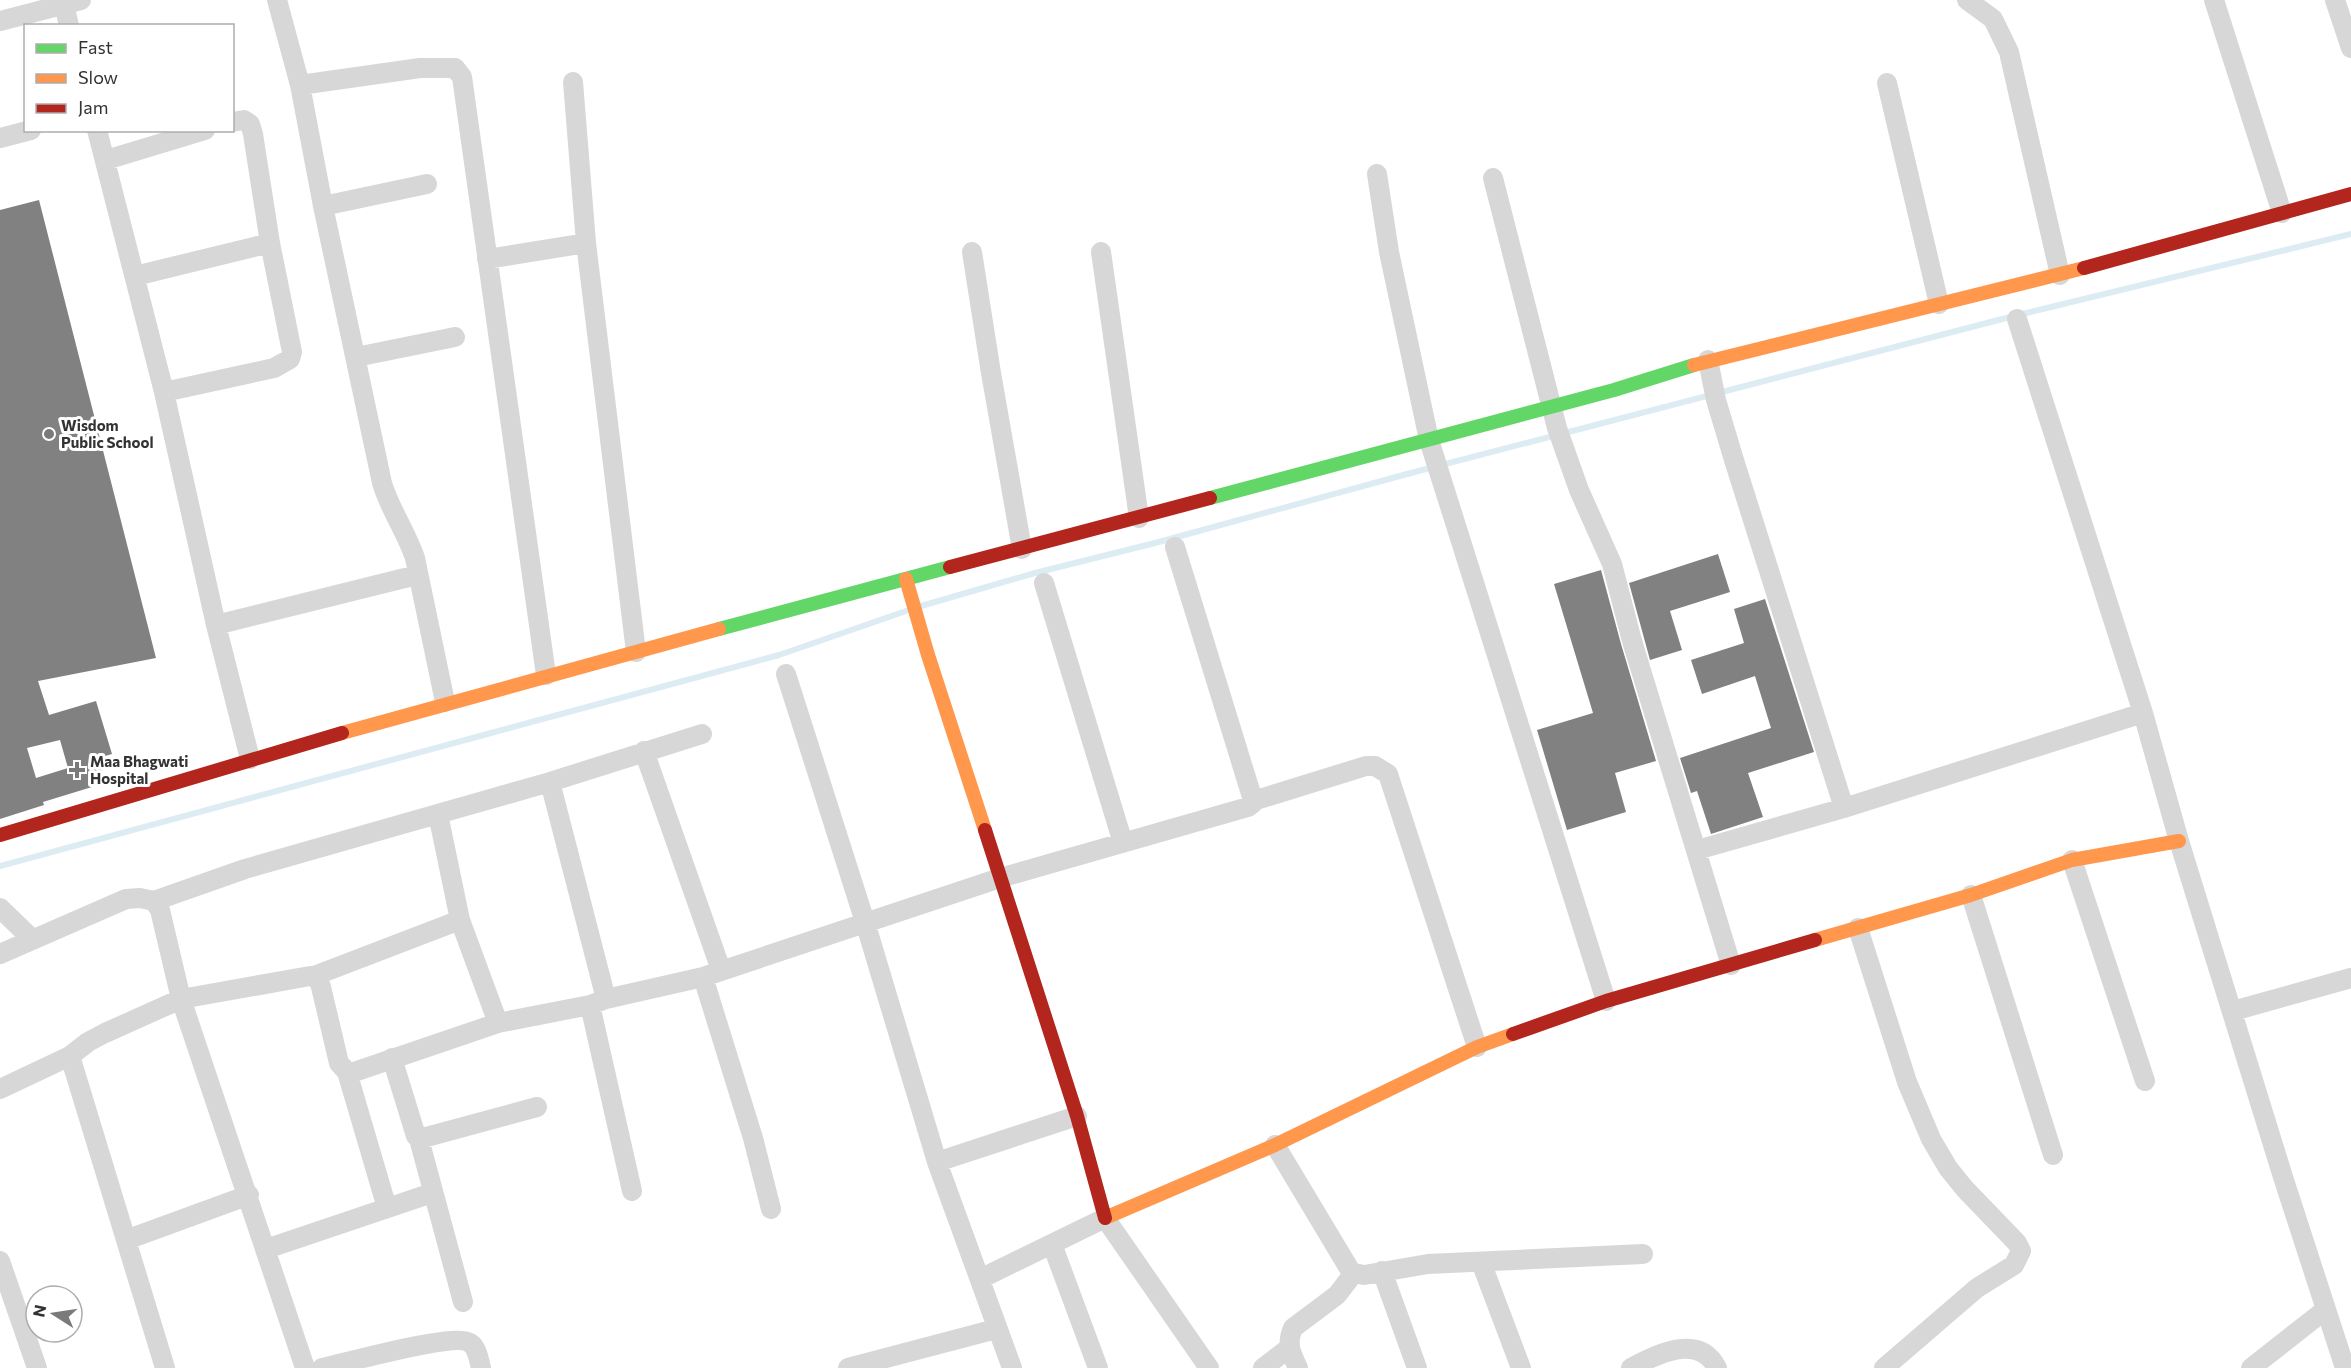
<svg xmlns="http://www.w3.org/2000/svg" width="2351" height="1368" font-family="Commissioner,sans-serif">
  <style>
    .lines { fill: none; stroke-linecap: round; stroke-linejoin: round }
    .stream { stroke: #ddebf3; stroke-width: 6 }
    .building { fill: #818181; fill-rule: evenodd }
    .street { stroke: #d7d7d7; stroke-width: 20 }
    .fast { stroke: #63d668; stroke-width: 14 }
    .slow { stroke: #ff974d; stroke-width: 14 }
    .jam { stroke: #b3261e; stroke-width: 14 }
    .poi-dot { fill: #7a7a7a; stroke: #fff; stroke-width: 2 }
    .labels { text-anchor: middle; dominant-baseline: central; stroke-width: 6; stroke-linejoin: round; paint-order: stroke }
    .poi-label { font-size: 15px; font-weight: bold; fill: #333; stroke: #fff; text-anchor: start }
  </style>
  <rect width="100%" height="100%" fill="#fff"/>
  <g class="lines">
    <path class="stream" d="M921,606L1035,573L1155,543L1407,474L2010,317L2351,234
      M0,866L779,655L909,610"/>
  </g>
  <path class="building" d="M39,200L156,658L38,681L49,715L96,701L112,754L98,758L105,783L43,802L44,805L0,819V210ZM60,740L68,768L36,778L27,748Z
    M1718,554L1730,592L1670,611L1682,650L1650,660L1629,583Z
    M1601,570L1621,644L1656,761L1615,773L1626,812L1567,830L1537,730L1593,713L1554,584Z
    M1765,599L1814,752L1748,773L1763,817L1711,834L1697,791L1691,793L1680,758L1771,728L1755,676L1702,694L1691,660L1744,643L1734,609Z"/>
  <g class="lines">
    <path class="street" d="M277,0L300,85L323,206L382,483C390,510 406,531 415,558L445,702
      M1967,0L1993,19L2009,52L2060,275
      M2214,0L2282,213
      M2335,0L2351,48
      M64,4L69,26
      M0,21L81,0
      M1887,83L1939,304
      M300,85L420,68H455L462,77L546,675
      M97,130L164,392L216,625L250,759
      M0,138L31,130
      M106,160L205,130
      M1377,174L1389,252L1429,440L1606,1001
      M1493,178L1557,428L1579,490L1612,564L1632,641L1731,965
      M323,206L427,184
      M586,243L636,652
      M972,252L991,373L1022,549
      M1101,252L1139,518
      M487,259L586,243L573,82
      M135,276L270,243
      M2017,319L2143,713L2179,841L2283,1177L2345,1368
      M356,357L455,337
      M1708,360L1716,400L1734,460L1844,808
      M164,392L274,368L290,359L292,352L270,243L253,134L250,124L244,120L232,122
      M1044,583L1123,843
      M216,625L417,575
      M786,674L865,922L937,1162L1077,1116
      M644,751L721,970
      M550,782L606,999
      M1253,801L1366,766H1375L1388,774L1477,1047
      M438,814L460,920L498,1023
      M1697,850L1844,808L2143,713
      M2072,860L2145,1081
      M1971,895L2053,1155
      M154,901L245,869L550,782L702,734
      M0,908L33,940
      M1858,928L1907,1082L1931,1139L1948,1168L1965,1189L2017,1243L2021,1251L2014,1265L1977,1288L1884,1368
      M0,954L126,899L140,898L154,901L160,910L181,999L305,1368
      M314,976L460,920
      M703,977L753,1138L771,1209
      M590,1005L632,1191
      M2233,1011L2351,978
      M70,1056L165,1368
      M392,1058L416,1136L419,1139L537,1107
      M347,1072L387,1208
      M0,1089L70,1056L88,1042L105,1033L181,999L310,976C317,977 319,981 321,987L339,1063L347,1072H354L498,1023L590,1005L606,999L703,977L1000,878L1248,807L1252,804V797L1175,547
      M419,1139L463,1302
      M1275,1145L1350,1270L1354,1273L1364,1275L1428,1264L1643,1254
      M937,1162L1012,1368
      M126,1240L249,1195
      M1052,1244L1098,1368
      M266,1249L432,1193
      M0,1261L37,1368
      M1481,1262L1521,1368
      M1382,1271L1417,1368
      M980,1279L1105,1218L1209,1368
      M322,1368C346,1363 455,1332 470,1343C477,1347 479,1360 481,1368
      M848,1368L996,1329
      M1263,1368L1289,1348
      M1298,1368C1291,1353 1286,1344 1293,1328L1337,1295L1354,1273
      M1631,1368C1655,1355 1699,1332 1717,1368
      M2251,1368L2325,1310"/>
    <path class="fast" d="M1210,498L1614,390L1694,365
      M719,629L950,567"/>
    <path class="slow" d="M1694,365L2084,268
      M906,579L928,655L985,830
      M342,733L719,629
      M1815,940L1971,895L2072,860L2179,841
      M1105,1218L1275,1145L1477,1047L1513,1034"/>
    <path class="jam" d="M2084,268L2351,194
      M950,567L1210,498
      M985,830L1077,1116L1105,1218
      M0,835L342,733
      M1513,1034L1606,1001L1815,940"/>
  </g>
  <g class="poi-dot">
    <circle cx="49" cy="434" r="6"/>
    <path d="M74 761h6v6h6v6h-6v6h-6v-6h-6v-6h6z"/>
  </g>
  <g class="labels">
    <g class="poi-label">
      <text x="61" y="425">Wisdom<tspan x="61" dy="17">Public School</tspan></text>
      <text x="90" y="761">Maa Bhagwati<tspan x="90" dy="17">Hospital</tspan></text>
    </g>
  </g>
  <rect x="24" y="24" width="210" height="108" fill="#ffffff" stroke="#adadad" stroke-width="1.5"/>
  <rect x="36" y="44" width="30" height="9" fill="#63d668" stroke="#adadad" stroke-width="1.5"/>
  <text x="78" y="54" font-size="18" fill="#333333">Fast</text>
  <rect x="36" y="74" width="30" height="9" fill="#ff974d" stroke="#adadad" stroke-width="1.5"/>
  <text x="78" y="84" font-size="18" fill="#333333">Slow</text>
  <rect x="36" y="104" width="30" height="9" fill="#b3261e" stroke="#adadad" stroke-width="1.5"/>
  <text x="78" y="114" font-size="18" fill="#333333">Jam</text>
  <g transform="translate(54 1314) rotate(282)"><circle r="28" fill="#ffffff" stroke="#adadad" stroke-width="1.5"/>
  <path d="M0-4.5L10 22L0 15L-10 22Z" fill="#7a7a7a"/>
  <text y="-9" font-size="16" font-weight="bold" text-anchor="middle" fill="#333333">N</text>
  </g>
</svg>
